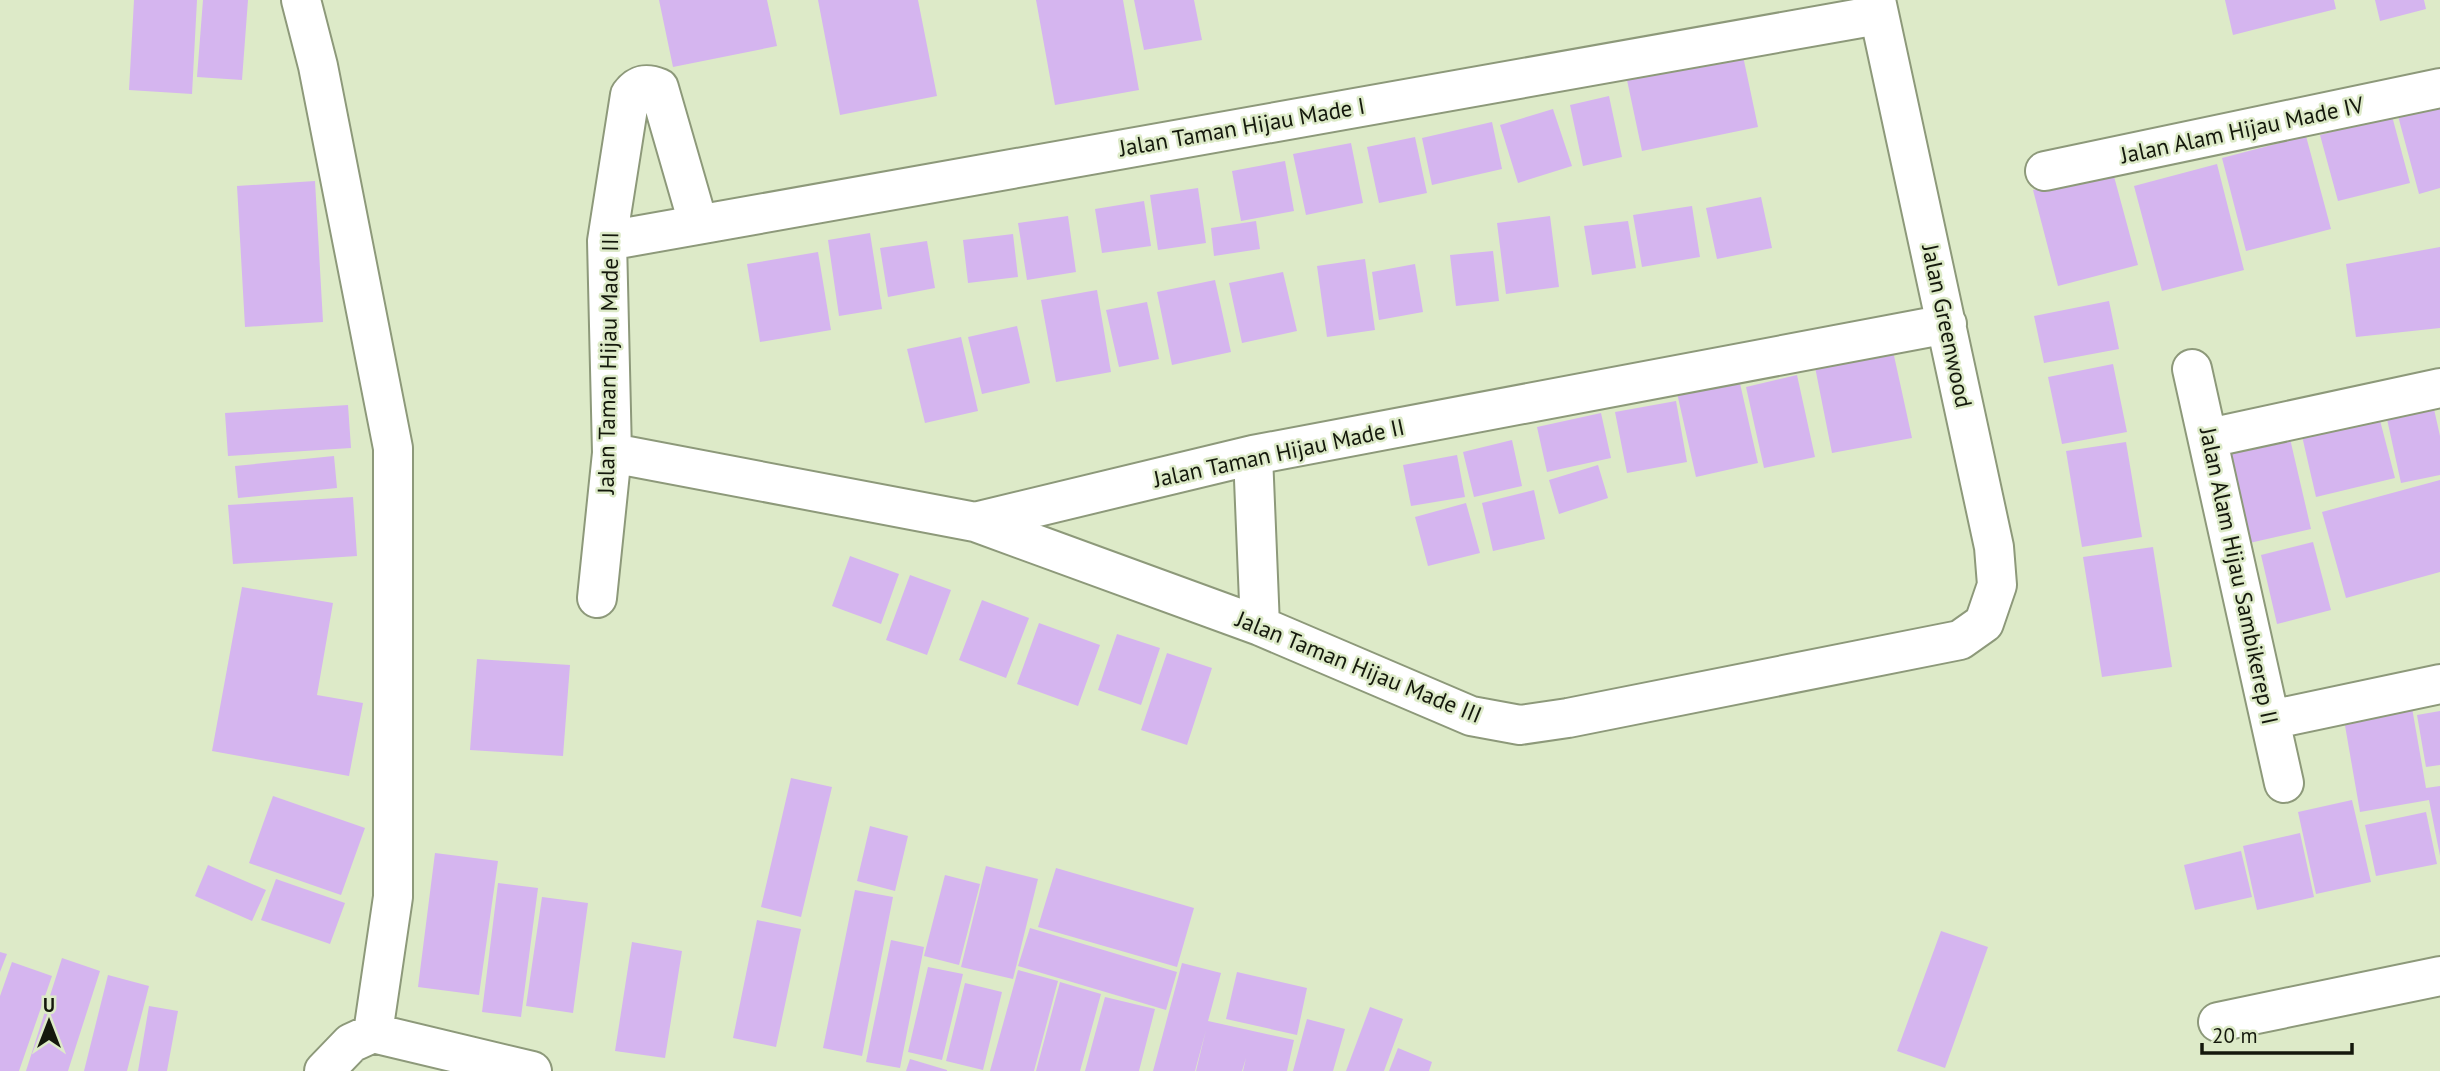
<svg xmlns="http://www.w3.org/2000/svg" width="2440" height="1071" font-family="'PT Sans',sans-serif">
	<style>
		.building { fill: #d5b5ef }
		.lines { fill: none; stroke-linecap: round; stroke-linejoin: round }
		.minor-casing { stroke: #8d997a; stroke-width: 42 }
		.minor { stroke: #fff; stroke-width: 38 }
		.labels { text-anchor: middle; stroke-width: 5; stroke-linejoin: round; paint-order: stroke }
		.street-label { font-size: 23px; fill: #14180c; stroke: #ddeac8 }
	</style>
	<rect width="100%" height="100%" fill="#ddeac8"/>
	<path class="building" d="M 134,0 L 197,0 L 192,94 L 129,90 Z
		M 203,0 L 248,0 L 242,80 L 197,77 Z
		M 659,0 L 767,0 L 777,46 L 673,67 Z
		M 818,0 L 918,0 L 937,96 L 840,115 Z
		M 1036,0 L 1123,0 L 1139,90 L 1055,105 Z
		M 1134,0 L 1194,0 L 1202,40 L 1144,50 Z
		M 2225,0 L 2334,0 L 2336,9 L 2233,35 Z
		M 2375,0 L 2424,0 L 2426,9 L 2380,21 Z
		M 1743,56 L 1758,127 L 1642,151 L 1627,80 Z
		M 1609,96 L 1622,157 L 1583,166 L 1570,105 Z
		M 2440,105 L 2440,188 L 2419,194 L 2398,116 Z
		M 1553,109 L 1572,166 L 1518,183 L 1500,125 Z
		M 2392,116 L 2410,183 L 2338,201 L 2320,135 Z
		M 1492,122 L 1502,169 L 1432,185 L 1422,138 Z
		M 2306,136 L 2331,229 L 2246,251 L 2222,158 Z
		M 1415,137 L 1427,193 L 1379,203 L 1367,147 Z
		M 1351,143 L 1363,203 L 1306,215 L 1293,154 Z
		M 1285,161 L 1294,211 L 1241,221 L 1232,171 Z
		M 2217,164 L 2244,270 L 2162,291 L 2134,186 Z
		M 2112,169 L 2138,265 L 2058,286 L 2033,190 Z
		M 315,181 L 323,322 L 245,327 L 237,186 Z
		M 1198,188 L 1206,243 L 1158,250 L 1150,195 Z
		M 1761,197 L 1772,248 L 1717,259 L 1706,208 Z
		M 1144,201 L 1151,246 L 1102,253 L 1095,209 Z
		M 1692,206 L 1700,257 L 1642,267 L 1633,215 Z
		M 1068,216 L 1076,272 L 1027,280 L 1018,223 Z
		M 1550,216 L 1559,287 L 1506,294 L 1497,223 Z
		M 1256,221 L 1260,249 L 1214,256 L 1211,228 Z
		M 1628,221 L 1636,268 L 1592,275 L 1584,226 Z
		M 870,233 L 882,309 L 839,316 L 828,240 Z
		M 1013,234 L 1018,277 L 968,283 L 963,240 Z
		M 927,241 L 935,288 L 888,297 L 880,248 Z
		M 2440,247 L 2440,328 L 2356,337 L 2346,264 Z
		M 1493,251 L 1499,301 L 1456,306 L 1450,255 Z
		M 818,252 L 831,330 L 760,342 L 747,264 Z
		M 1365,259 L 1375,330 L 1327,337 L 1317,266 Z
		M 1415,264 L 1423,312 L 1379,320 L 1372,272 Z
		M 1283,272 L 1297,331 L 1242,343 L 1229,283 Z
		M 1215,280 L 1231,352 L 1172,365 L 1157,292 Z
		M 1097,290 L 1111,372 L 1056,382 L 1041,300 Z
		M 2109,301 L 2119,349 L 2044,363 L 2034,316 Z
		M 1147,302 L 1159,359 L 1119,367 L 1106,310 Z
		M 1017,326 L 1030,383 L 982,394 L 968,337 Z
		M 961,337 L 978,411 L 925,423 L 907,349 Z
		M 1893,351 L 1912,438 L 1832,453 L 1815,367 Z
		M 2113,364 L 2127,432 L 2062,444 L 2048,377 Z
		M 1797,375 L 1815,457 L 1764,468 L 1746,387 Z
		M 1739,379 L 1758,463 L 1696,477 L 1677,393 Z
		M 2432,400 L 2440,436 L 2440,475 L 2401,483 L 2385,410 Z
		M 1676,401 L 1687,462 L 1627,473 L 1615,412 Z
		M 348,405 L 351,448 L 228,456 L 225,413 Z
		M 2376,405 L 2395,478 L 2316,497 L 2299,423 Z
		M 1601,413 L 1611,458 L 1547,472 L 1537,427 Z
		M 2288,430 L 2311,529 L 2245,544 L 2222,445 Z
		M 1512,440 L 1522,486 L 1474,497 L 1463,452 Z
		M 2126,442 L 2142,537 L 2082,547 L 2066,451 Z
		M 1457,455 L 1465,497 L 1411,506 L 1403,465 Z
		M 334,456 L 337,488 L 238,498 L 235,466 Z
		M 1598,465 L 1608,498 L 1559,514 L 1549,480 Z
		M 2440,480 L 2440,572 L 2346,598 L 2322,512 Z
		M 1534,490 L 1545,539 L 1493,551 L 1482,503 Z
		M 353,497 L 357,556 L 233,564 L 228,505 Z
		M 1466,503 L 1480,553 L 1428,566 L 1415,517 Z
		M 2313,542 L 2331,610 L 2277,624 L 2261,555 Z
		M 2153,547 L 2172,667 L 2102,677 L 2083,557 Z
		M 850,556 L 899,574 L 881,624 L 832,606 Z
		M 910,575 L 951,590 L 927,655 L 886,640 Z
		M 242,587 L 333,603 L 317,695 L 363,703 L 349,776 L 212,751 Z
		M 982,600 L 1029,618 L 1006,678 L 959,660 Z
		M 1039,623 L 1100,645 L 1078,706 L 1017,684 Z
		M 1117,634 L 1160,648 L 1141,705 L 1098,690 Z
		M 1167,653 L 1212,668 L 1187,745 L 1141,730 Z
		M 477,659 L 570,665 L 563,756 L 470,750 Z
		M 2411,702 L 2426,788 L 2440,786 L 2440,856 L 2429,800 L 2360,812 L 2343,714 Z
		M 2440,711 L 2440,765 L 2426,767 L 2417,715 Z
		M 791,778 L 832,787 L 801,917 L 761,907 Z
		M 273,796 L 365,828 L 341,895 L 249,863 Z
		M 2352,800 L 2371,882 L 2316,894 L 2298,812 Z
		M 2426,812 L 2437,864 L 2376,876 L 2365,825 Z
		M 870,826 L 908,836 L 895,891 L 857,881 Z
		M 2300,833 L 2314,897 L 2257,910 L 2243,846 Z
		M 2241,851 L 2252,897 L 2195,910 L 2184,865 Z
		M 435,853 L 498,861 L 479,995 L 418,987 Z
		M 208,865 L 266,890 L 252,921 L 195,896 Z
		M 986,866 L 1038,879 L 1013,979 L 961,967 Z
		M 1056,868 L 1194,908 L 1177,967 L 1038,927 Z
		M 945,875 L 980,884 L 959,965 L 924,956 Z
		M 276,879 L 345,903 L 330,944 L 261,920 Z
		M 498,883 L 538,888 L 521,1017 L 482,1012 Z
		M 855,890 L 893,897 L 862,1056 L 823,1048 Z
		M 542,897 L 588,903 L 573,1013 L 526,1006 Z
		M 757,920 L 801,929 L 776,1047 L 733,1038 Z
		M 1030,928 L 1177,972 L 1166,1010 L 1018,966 Z
		M 1941,931 L 1988,947 L 1945,1068 L 1897,1051 Z
		M 891,940 L 924,947 L 900,1068 L 866,1062 Z
		M 632,942 L 682,951 L 665,1058 L 615,1051 Z
		M 0,952 L 7,954 L 0,972 Z
		M 62,958 L 100,971 L 68,1071 L 26,1071 Z
		M 12,962 L 52,976 L 19,1071 L 0,1071 L 0,996 Z
		M 1182,963 L 1221,973 L 1208,1021 L 1294,1040 L 1287,1071 L 1243,1071 L 1246,1058 L 1242,1071 L 1196,1071 L 1206,1030 L 1195,1071 L 1153,1071 Z
		M 928,967 L 963,974 L 942,1060 L 908,1052 Z
		M 1018,970 L 1058,981 L 1034,1071 L 990,1071 Z
		M 1237,972 L 1307,988 L 1297,1035 L 1226,1019 Z
		M 108,975 L 149,986 L 127,1071 L 84,1071 Z
		M 1060,982 L 1101,994 L 1080,1071 L 1036,1071 Z
		M 965,983 L 1002,992 L 983,1070 L 946,1061 Z
		M 1105,997 L 1155,1009 L 1139,1071 L 1085,1071 Z
		M 149,1006 L 178,1011 L 167,1071 L 138,1071 Z
		M 1370,1007 L 1403,1019 L 1384,1071 L 1346,1071 Z
		M 1307,1019 L 1345,1029 L 1333,1071 L 1293,1071 Z
		M 1398,1048 L 1432,1062 L 1429,1071 L 1389,1071 Z
		M 910,1059 L 947,1070 L 947,1071 L 906,1071 Z"/>
	<g class="lines">
		<g class="minor-casing">
			<path id="minor" d="M 301,0 L 318,66 L 393,448 L 393,897 L 373,1033
				M 2045,171 L 2440,88
				M 607,241 L 1878,15
				M 2192,369 L 2284,783
				M 2209,438 L 2440,388
				M 612,453 L 975,522 L 1253,455 L 1947,324
				M 1253,455 L 1260,626
				M 975,522 L 1260,626 L 1471,716 L 1520,725 L 1568,718 L 1960,640 L 1984,623 L 1997,585 L 1994,547 L 1876,0
				M 597,598 L 612,453 L 607,241 L 630,95 C 638,84 647,83 659,88 L 698,223
				M 2270,720 L 2440,684
				M 2218,1022 L 2440,976
				M 373,1033 L 532,1071
				M 324,1071 L 351,1043 L 373,1033"/>
		</g>
		<use href="#minor" class="minor"/>
	</g>
	<g class="labels">
		<g class="street-label">
			<text transform="translate(1242 127) rotate(-10)" y="8">Jalan Taman Hijau Made I</text>
			<text transform="translate(2242 130) rotate(-12)" y="8">Jalan Alam Hijau Made IV</text>
			<text transform="translate(1947 326) rotate(78)" y="8">Jalan Greenwood</text>
			<text transform="translate(608 363) rotate(-89)" y="8">Jalan Taman Hijau Made III</text>
			<text transform="translate(1279 453) rotate(-12)" y="8">Jalan Taman Hijau Made II</text>
			<text transform="translate(2239 576) rotate(78)" y="8">Jalan Alam Hijau Sambikerep II</text>
			<text transform="translate(1359 667) rotate(22)" y="8">Jalan Taman Hijau Made III</text>
		</g>
	</g>
	<g transform="translate(49 1022)" stroke="#ddeac8" stroke-width="5" paint-order="stroke">
	<path d="M0-5L12 26L0 18L-12 26Z" fill="#14180c"/>
	<text y="-10" font-size="19" font-weight="bold" text-anchor="middle" fill="#14180c">U</text>
	</g>
	<path d="M2202 1043v10h150v-10" fill="none" stroke="#14180c" stroke-width="3.5"/>
	<text x="2212" y="1043" font-size="21" fill="#14180c" stroke="#ddeac8" stroke-width="5" paint-order="stroke">20 m</text>
</svg>
